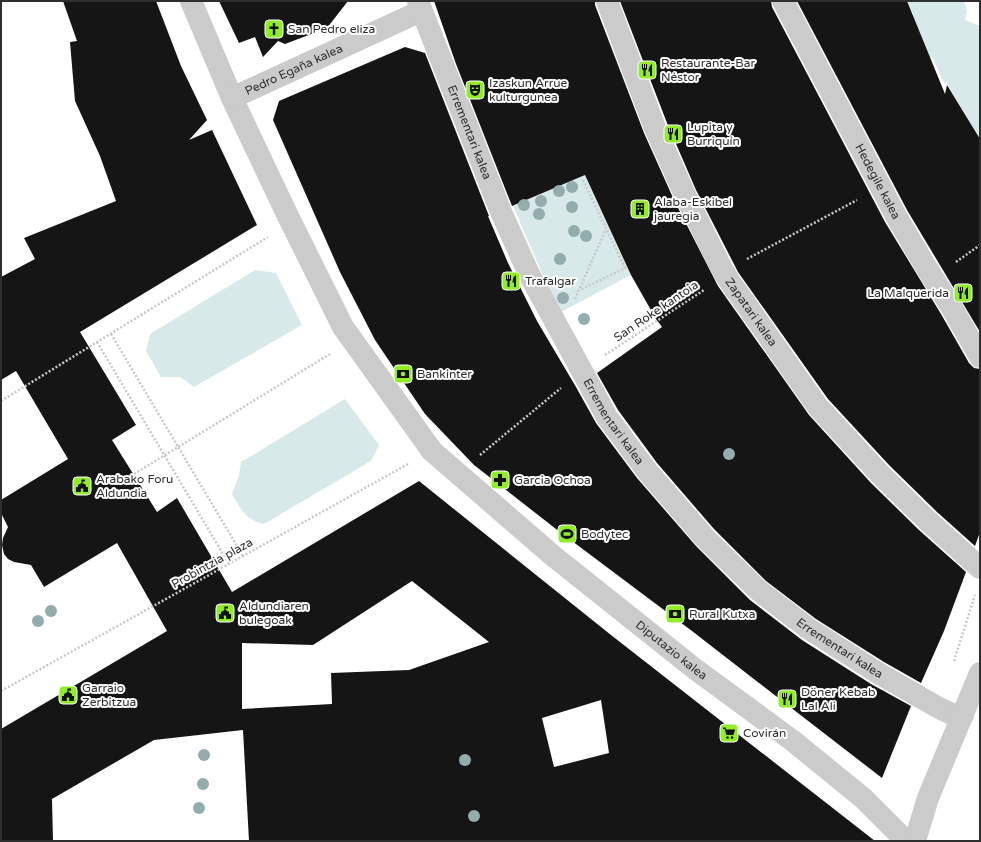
<svg xmlns="http://www.w3.org/2000/svg" width="981" height="842" font-family="'Varela Round',sans-serif">
	<style>
		.green { fill: #d8e9e9 }
		.building { fill: #151515; fill-rule: evenodd }
		.lines { fill: none; stroke-linecap: round; stroke-linejoin: round }
		.path { stroke: #c8c8c8; stroke-width: 2.5; stroke-dasharray: 2 2; stroke-linecap: butt }
		.pedestrian { stroke: #cbcbcb; stroke-width: 22 }
		.minor { stroke: #cbcbcb; stroke-width: 22 }
		.tree { fill: #93acae }
		.labels { text-anchor: middle; stroke-width: 4; stroke-linejoin: round; paint-order: stroke }
		.poi-label { font-size: 12px; fill: #2e2e2e; stroke: #fff; text-anchor: start }
		.street-label { font-size: 12px; fill: #2e2e2e; stroke: #fff }
	</style>
	<rect width="100%" height="100%" fill="#fff"/>
	<path class="green" d="M 907,1 L 964,1 L 967,11 L 965,20 L 980,26 L 980,147 L 966,131 L 973,127 L 946,82 L 944,83 L 932,57 L 924,60 L 912,18 L 914,16 Z
		M 585,175 L 631,275 L 559,313 L 513,206 Z
		M 255,270 L 276,273 L 302,325 L 194,387 L 180,377 L 161,377 L 146,351 L 150,334 Z
		M 345,399 L 379,445 L 371,461 L 264,524 C 245,520 241,509 232,494 L 239,475 L 241,462 Z"/>
	<path class="building" d="M 63,1 L 156,1 L 181,66 L 207,120 L 189,140 L 212,130 L 257,225 L 80,332 L 136,425 L 112,440 L 157,512 L 177,498 L 232,592 L 419,481 L 611,635 L 875,841 L 249,841 L 243,730 L 154,740 L 52,799 L 53,841 L 1,841 L 1,729 L 167,631 L 117,543 L 44,587 L 31,565 L 14,562 L 8,559 L 4,554 L 2,545 L 3,538 L 8,527 L 1,513 L 1,500 L 68,459 L 16,371 L 1,380 L 1,277 L 35,259 L 24,238 L 116,201 L 100,156 L 75,101 L 70,42 L 77,41 ZM 412,581 L 489,642 L 409,670 L 331,673 L 332,704 L 242,709 L 242,643 L 313,645 ZM 601,700 L 609,753 L 554,767 L 542,718 Z
		M 219,1 L 348,1 L 327,28 L 285,44 L 278,41 L 263,57 L 255,37 L 239,43 Z
		M 434,1 L 595,1 L 595,5 L 644,133 L 674,200 L 718,286 L 809,415 L 871,483 L 919,530 L 966,572 L 944,631 L 921,683 L 884,662 L 816,619 L 766,581 L 714,529 L 657,463 L 618,410 L 597,373 L 662,327 L 656,319 L 631,275 L 585,175 L 512,206 L 456,64 Z
		M 620,1 L 771,1 L 772,7 L 885,222 L 941,314 L 969,363 L 974,368 L 980,369 L 980,532 L 975,546 L 937,512 L 889,465 L 828,399 L 738,272 L 696,190 L 667,123 Z
		M 797,1 L 907,1 L 945,94 L 947,85 L 980,139 L 980,332 L 907,210 Z
		M 405,47 L 425,53 L 489,216 L 488,216 L 508,263 L 537,321 L 576,387 L 596,423 L 637,478 L 696,546 L 750,600 L 802,640 L 871,684 L 911,706 L 882,778 L 759,683 L 692,631 L 556,529 L 474,465 L 425,414 L 375,340 L 340,272 L 273,120 L 279,101 Z"/>
	<g class="lines">
		<path class="path" d="M 747,259 L 857,200
			M 956,262 L 980,245
			M 578,291 L 625,268 L 583,180
			M 575,299 L 606,229
			M 111,334 L 243,556
			M 97,342 L 229,564
			M 605,355 L 704,290
			M 1,401 L 268,237
			M 480,455 L 561,388
			M 134,474 L 330,354
			M 954,661 L 975,595
			M 1,691 L 408,464"/>
		<g class="pedestrian">
			<path id="s1" d="M 191,1 L 232,98 L 285,210 L 343,327 L 432,451 L 552,555 L 695,669 L 793,741 L 863,798 L 900,835 L 907,841"/>
			<path id="s2" d="M 232,98 L 421,11"/>
		</g>
		<g class="minor">
			<path id="s3" d="M 418,1 L 501,212 L 529,274 L 607,417 L 647,471 L 705,538 L 758,590 L 809,629 L 878,673 L 939,708 L 952,714 L 963,715"/>
			<path id="s4" d="M 607,1 L 655,128 L 685,195 L 722,269 L 728,279 L 818,407 L 880,474 L 928,521 L 980,568"/>
			<path id="s5" d="M 783,1 L 896,216 L 926,267 L 952,308 L 980,357"/>
			<path d="M 915,841 L 928,798 L 980,673"/>
		</g>
	</g>
	<g class="tree">
		<circle cx="572" cy="187" r="6"/>
		<circle cx="559" cy="191" r="6"/>
		<circle cx="541" cy="201" r="6"/>
		<circle cx="524" cy="205" r="6"/>
		<circle cx="572" cy="207" r="6"/>
		<circle cx="539" cy="214" r="6"/>
		<circle cx="574" cy="231" r="6"/>
		<circle cx="586" cy="236" r="6"/>
		<circle cx="560" cy="259" r="6"/>
		<circle cx="563" cy="298" r="6"/>
		<circle cx="584" cy="319" r="6"/>
		<circle cx="729" cy="454" r="6"/>
		<circle cx="51" cy="611" r="6"/>
		<circle cx="38" cy="621" r="6"/>
		<circle cx="204" cy="755" r="6"/>
		<circle cx="465" cy="760" r="6"/>
		<circle cx="203" cy="784" r="6"/>
		<circle cx="199" cy="808" r="6"/>
		<circle cx="474" cy="816" r="6"/>
	</g>
	<defs>
		<g id="church-square" transform="scale(1)"><rect x="-9" y="-9" width="18" height="18" rx="4" fill="#92ed29" stroke="#fff"/><path d="M-1.2-6h2.4v3.5h3.3v2.4h-3.3V6h-2.4V-.1h-3.3v-2.4h3.3Z" fill="#111"/></g>
		<g id="restaurant-square" transform="scale(1)"><rect x="-9" y="-9" width="18" height="18" rx="4" fill="#92ed29" stroke="#fff"/><path d="M-5-6h1v4h1v-4h1v4h1v-4h1v5L-1.5 .5V6h-2V.5L-5-1ZM5-6V6H3V1.5H1.5Q1.5-4 5-6Z" fill="#111"/></g>
		<g id="theatre-square" transform="scale(1)"><rect x="-9" y="-9" width="18" height="18" rx="4" fill="#92ed29" stroke="#fff"/><path d="M-5-5.5Q0-4 5-5.5V0Q5 5 0 6Q-5 5-5 0ZM-3.3-2.5H-1v1.5H-3.3ZM1-2.5H3.3v1.5H1ZM-2.8 1Q0 5.5 2.8 1Z" fill="#111"/></g>
		<g id="building-square" transform="scale(1)"><rect x="-9" y="-9" width="18" height="18" rx="4" fill="#92ed29" stroke="#fff"/><path d="M-4-6H4V6H1V3H-1V6H-4ZM-2.5-4.3h1.7v1.8h-1.7ZM.8-4.3h1.7v1.8H.8ZM-2.5-1h1.7V.8h-1.7ZM.8-1h1.7V.8H.8Z" fill="#111"/></g>
		<g id="bank-square" transform="scale(1)"><rect x="-9" y="-9" width="18" height="18" rx="4" fill="#92ed29" stroke="#fff"/><path d="M-6-4H6V4H-6ZM0-2.3a2.3 2.3 0 1 0 0 4.6a2.3 2.3 0 1 0 0-4.6Z" fill="#111"/></g>
		<g id="pharmacy-square" transform="scale(1)"><rect x="-9" y="-9" width="18" height="18" rx="4" fill="#92ed29" stroke="#fff"/><path d="M-2-6h4v4h4v4h-4v4h-4v-4h-4v-4h4Z" fill="#111"/></g>
		<g id="civic-square" transform="scale(1)"><rect x="-9" y="-9" width="18" height="18" rx="4" fill="#92ed29" stroke="#fff"/><path d="M-.6-6.5H3V-4.5H.6V-3L4-1V1h2V6H-6V1h2V-1L-.6-3ZM-1.2 2.5V6h2.4V2.5Z" fill="#111"/></g>
		<g id="stadium-square" transform="scale(1)"><rect x="-9" y="-9" width="18" height="18" rx="4" fill="#92ed29" stroke="#fff"/><path d="M0-5a6.5 5 0 1 0 0 10a6.5 5 0 1 0 0-10ZM-3.5-1.8h7v3.6h-7Z" fill="#111"/></g>
		<g id="supermarket-square" transform="scale(1)"><rect x="-9" y="-9" width="18" height="18" rx="4" fill="#92ed29" stroke="#fff"/><path d="M-6-5.5h2.5l.6 2H6L4.5 2H-2.5L-4.4-4H-6ZM-1.5 3.2a1.3 1.3 0 1 0 .1 0ZM3 3.2a1.3 1.3 0 1 0 .1 0Z" fill="#111"/></g>
	</defs>
	<g fill-rule="evenodd">
		<use href="#church-square" x="274" y="29"/>
		<use href="#restaurant-square" x="647" y="70"/>
		<use href="#theatre-square" x="475" y="90"/>
		<use href="#restaurant-square" x="673" y="134"/>
		<use href="#building-square" x="640" y="209"/>
		<use href="#restaurant-square" x="511" y="281"/>
		<use href="#restaurant-square" x="963" y="293"/>
		<use href="#bank-square" x="403" y="374"/>
		<use href="#pharmacy-square" x="500" y="480"/>
		<use href="#civic-square" x="82" y="486"/>
		<use href="#stadium-square" x="567" y="534"/>
		<use href="#civic-square" x="225" y="613"/>
		<use href="#bank-square" x="675" y="614"/>
		<use href="#civic-square" x="68" y="695"/>
		<use href="#restaurant-square" x="787" y="699"/>
		<use href="#supermarket-square" x="729" y="733"/>
	</g>
	<g class="labels">
		<g class="poi-label">
			<text x="288" y="33">San Pedro eliza</text>
			<text x="661" y="67">Restaurante-Bar<tspan x="661" dy="14">Néstor</tspan></text>
			<text x="489" y="87">Izaskun Arrue<tspan x="489" dy="14">kulturgunea</tspan></text>
			<text x="687" y="131">Lupita y<tspan x="687" dy="14">Burriquín</tspan></text>
			<text x="654" y="206">Alaba-Eskibel<tspan x="654" dy="14">jauregia</tspan></text>
			<text x="525" y="285">Trafalgar</text>
			<text x="949" y="297" text-anchor="end">La Malquerida</text>
			<text x="417" y="378">Bankinter</text>
			<text x="96" y="483">Arabako Foru<tspan x="96" dy="14">Aldundia</tspan></text>
			<text x="514" y="484">Garcia Ochoa</text>
			<text x="581" y="538">Bodytec</text>
			<text x="239" y="610">Aldundiaren<tspan x="239" dy="14">bulegoak</tspan></text>
			<text x="689" y="618">Rural Kutxa</text>
			<text x="82" y="692">Garraio<tspan x="82" dy="14">Zerbitzua</tspan></text>
			<text x="801" y="696">Döner Kebab<tspan x="801" dy="14">Lal Ali</tspan></text>
			<text x="743" y="737">Covirán</text>
		</g>
		<g class="street-label">
			<text dy="4" stroke="none"><textPath href="#s2" startOffset="68">Pedro Egaña kalea</textPath></text>
			<text dy="4" stroke="none"><textPath href="#s3" startOffset="141">Errementari kalea</textPath></text>
			<text dy="4" stroke="none"><textPath href="#s5" startOffset="204">Hedegile kalea</textPath></text>
			<text transform="translate(656 311) rotate(-34)" y="4">San Roke kantoia</text>
			<text dy="4" stroke="none"><textPath href="#s4" startOffset="344">Zapatari kalea</textPath></text>
			<text dy="4" stroke="none"><textPath href="#s3" startOffset="465">Errementari kalea</textPath></text>
			<text transform="translate(212 563) rotate(-29)" y="4">Probintzia plaza</text>
			<text dy="4" stroke="none"><textPath href="#s3" startOffset="788">Errementari kalea</textPath></text>
			<text dy="4" stroke="none"><textPath href="#s1" startOffset="824">Diputazio kalea</textPath></text>
		</g>
	</g>
	<rect width="981" height="842" fill="none" stroke="#2e2e2e" stroke-width="4"/>
</svg>
